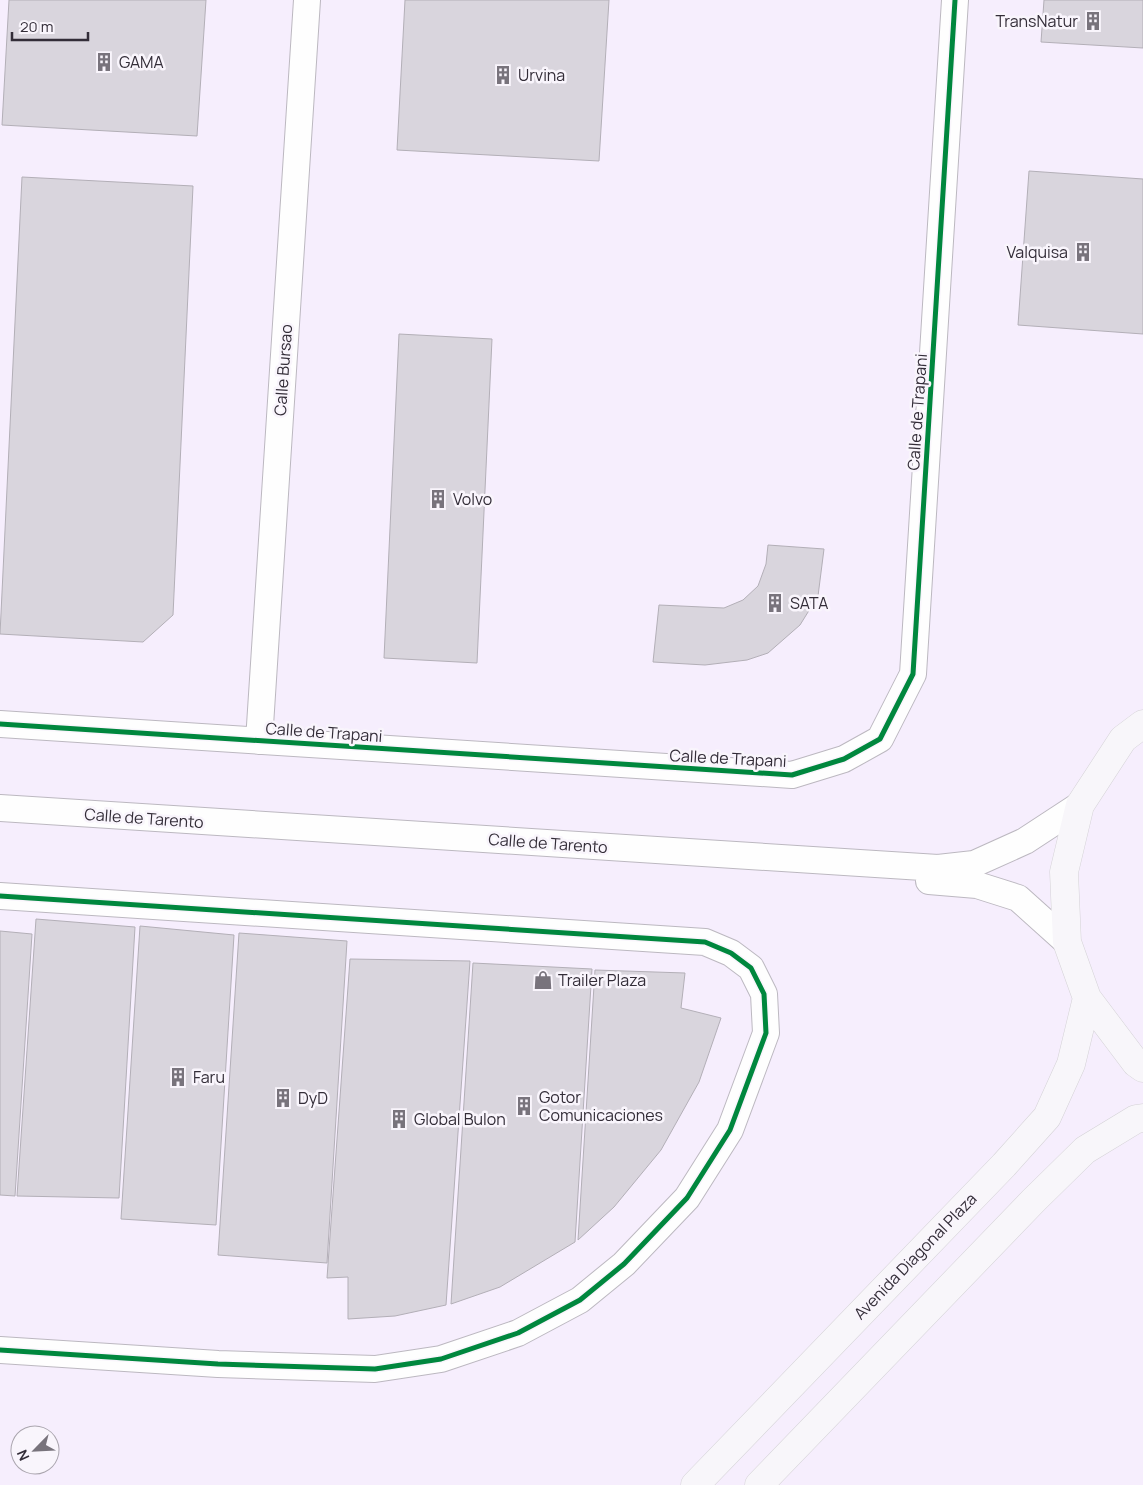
<svg xmlns="http://www.w3.org/2000/svg" width="1143" height="1485" font-family="Manrope,sans-serif">
	<style>
		.built { fill: #f6eefd; fill-rule: evenodd }
		.building { fill: #d9d5dd; stroke: #b3afb7 }
		.lines { fill: none; stroke-linecap: round; stroke-linejoin: round }
		.minor-casing { stroke: #bcb8c0; stroke-width: 28 }
		.major-casing { stroke: #d4d2d6; stroke-width: 29 }
		.minor { stroke: #fefefe; stroke-width: 26 }
		.major { stroke: #f8f6fa; stroke-width: 28 }
		.cycleway-casing { stroke: #f9f5fc; stroke-width: 8 }
		.cycleway { stroke: #00873e; stroke-width: 5 }
		.labels { text-anchor: middle; stroke-width: 5; stroke-linejoin: round; paint-order: stroke }
		.poi-label { font-size: 16px; fill: #332d38; stroke: #f9f5fc; text-anchor: start }
		.street-label { font-size: 16px; fill: #332d38; stroke: #f9f5fc }
	</style>
	<rect width="100%" height="100%" fill="#f9f6fb"/>
	<path class="built" d="M 0,0 L 1143,0 L 1143,1485 L 0,1485 ZM 20,1435 L 50,1435 L 50,1465 L 20,1465 Z"/>
	<path class="building" d="M 9,0 L 206,0 L 197,136 L 2,125 Z
		M 405,0 L 609,0 L 599,161 L 397,150 Z
		M 1044,0 L 1143,0 L 1143,48 L 1041,42 Z
		M 1029,171 L 1143,179 L 1143,334 L 1018,325 Z
		M 22,177 L 193,186 L 173,615 L 143,642 L 0,634 Z
		M 399,334 L 492,339 L 477,663 L 384,658 Z
		M 768,545 L 824,549 L 818,596 L 800,625 L 768,653 L 747,660 L 705,665 L 653,662 L 659,605 L 724,608 L 743,600 L 758,586 L 766,564 Z
		M 36,919 L 135,927 L 119,1198 L 17,1196 Z
		M 140,926 L 234,935 L 216,1225 L 121,1219 Z
		M 0,931 L 32,934 L 15,1196 L 0,1195 Z
		M 239,933 L 347,941 L 327,1263 L 218,1255 Z
		M 350,959 L 470,961 L 446,1305 L 395,1316 L 348,1319 L 348,1277 L 327,1278 Z
		M 473,963 L 592,969 L 575,1242 L 500,1287 L 451,1304 Z
		M 595,970 L 685,973 L 681,1008 L 721,1018 L 699,1082 L 661,1150 L 614,1207 L 578,1240 Z"/>
	<g class="lines">
		<g class="minor-casing">
			<path id="minor" d="M 0,724 L 792,775 L 844,759 L 880,739 L 913,674 L 955,0
				M 259,741 L 307,0
				M 0,808 L 938,868 L 974,864 L 1025,841 L 1080,805
				M 929,881 L 977,885 L 1018,898 L 1067,942
				M 0,896 L 705,942 L 731,953 L 751,968 L 764,994 L 766,1033 L 730,1130 L 687,1198 L 624,1264 L 580,1300 L 518,1333 L 441,1359 L 375,1369 L 218,1364 L 0,1350"/>
		</g>
		<g class="major-casing">
			<path id="major" d="M 1143,724 L 1123,739 L 1080,805 L 1064,872 L 1067,942 L 1087,998 L 1136,1063 L 1143,1068
				M 695,1485 L 1004,1165 L 1047,1117 L 1071,1064 L 1087,998
				M 759,1485 L 1034,1200 L 1085,1150 L 1136,1119 L 1143,1118"/>
		</g>
		<use href="#minor" class="minor"/>
		<use href="#major" class="major"/>
		<g class="cycleway-casing">
			<path id="cycleway" d="M 0,724 L 792,775 L 844,759 L 880,739 L 913,674 L 955,0
				M 0,896 L 705,942 L 731,953 L 751,968 L 764,994 L 766,1033 L 730,1130 L 687,1198 L 624,1264 L 580,1300 L 518,1333 L 441,1359 L 375,1369 L 218,1364 L 0,1350"/>
		</g>
		<use href="#cycleway" class="cycleway"/>
	</g>
	<defs>
		<g id="building-bare" transform="scale(1.5)"><path d="M-4-6H4V6H1V3H-1V6H-4ZM-2.5-4.3h1.7v1.8h-1.7ZM.8-4.3h1.7v1.8H.8ZM-2.5-1h1.7V.8h-1.7ZM.8-1h1.7V.8H.8Z" fill="#78737c" stroke="#f9f5fc" stroke-width="2.5" paint-order="stroke"/></g>
		<g id="shop-bare" transform="scale(1.5)"><path d="M-5-2.5h2.3a2.7 3.5 0 0 1 5.4 0H5L5.5 6h-11ZM-1.5-2.5h3a1.5 2.3 0 0 0-3 0Z" fill="#78737c" stroke="#f9f5fc" stroke-width="2.5" paint-order="stroke"/></g>
	</defs>
	<g fill-rule="evenodd">
		<use href="#building-bare" x="1093" y="21"/>
		<use href="#building-bare" x="104" y="62"/>
		<use href="#building-bare" x="503" y="75"/>
		<use href="#building-bare" x="1083" y="252"/>
		<use href="#building-bare" x="438" y="499"/>
		<use href="#building-bare" x="775" y="603"/>
		<use href="#shop-bare" x="543" y="980"/>
		<use href="#building-bare" x="178" y="1077"/>
		<use href="#building-bare" x="283" y="1098"/>
		<use href="#building-bare" x="524" y="1106"/>
		<use href="#building-bare" x="399" y="1119"/>
	</g>
	<g class="labels">
		<g class="poi-label">
			<text x="1078" y="27" text-anchor="end">TransNatur</text>
			<text x="119" y="68">GAMA</text>
			<text x="518" y="81">Urvina</text>
			<text x="1068" y="258" text-anchor="end">Valquisa</text>
			<text x="453" y="505">Volvo</text>
			<text x="790" y="609">SATA</text>
			<text x="558" y="986">Trailer Plaza</text>
			<text x="193" y="1083">Faru</text>
			<text x="539" y="1103">Gotor<tspan x="539" dy="18">Comunicaciones</tspan></text>
			<text x="298" y="1104">DyD</text>
			<text x="414" y="1125">Global Bulon</text>
		</g>
		<g class="street-label">
			<text transform="translate(283 370) rotate(-86)" y="6">Calle Bursao</text>
			<text transform="translate(917 412) rotate(-86)" y="6">Calle de Trapani</text>
			<text transform="translate(324 732) rotate(4)" y="6">Calle de Trapani</text>
			<text transform="translate(728 758) rotate(3)" y="6">Calle de Trapani</text>
			<text transform="translate(144 818) rotate(4)" y="6">Calle de Tarento</text>
			<text transform="translate(548 843) rotate(4)" y="6">Calle de Tarento</text>
			<text transform="translate(915 1256) rotate(-46)" y="6">Avenida Diagonal Plaza</text>
		</g>
	</g>
	<g transform="translate(35 1450) rotate(246)"><circle r="24" fill="#f9f5fc" stroke="#aaa5ae"/>
	<path d="M0-4L9 19L0 12L-9 19Z" fill="#78737c"/>
	<text y="-8" font-size="14" font-weight="bold" text-anchor="middle" fill="#332d38">N</text>
	</g>
	<path d="M12 32v8h76v-8" fill="none" stroke="#332d38" stroke-width="2.5"/>
	<text x="20" y="32" font-size="15" fill="#332d38" stroke="#f9f5fc" stroke-width="4" paint-order="stroke">20 m</text>
</svg>
